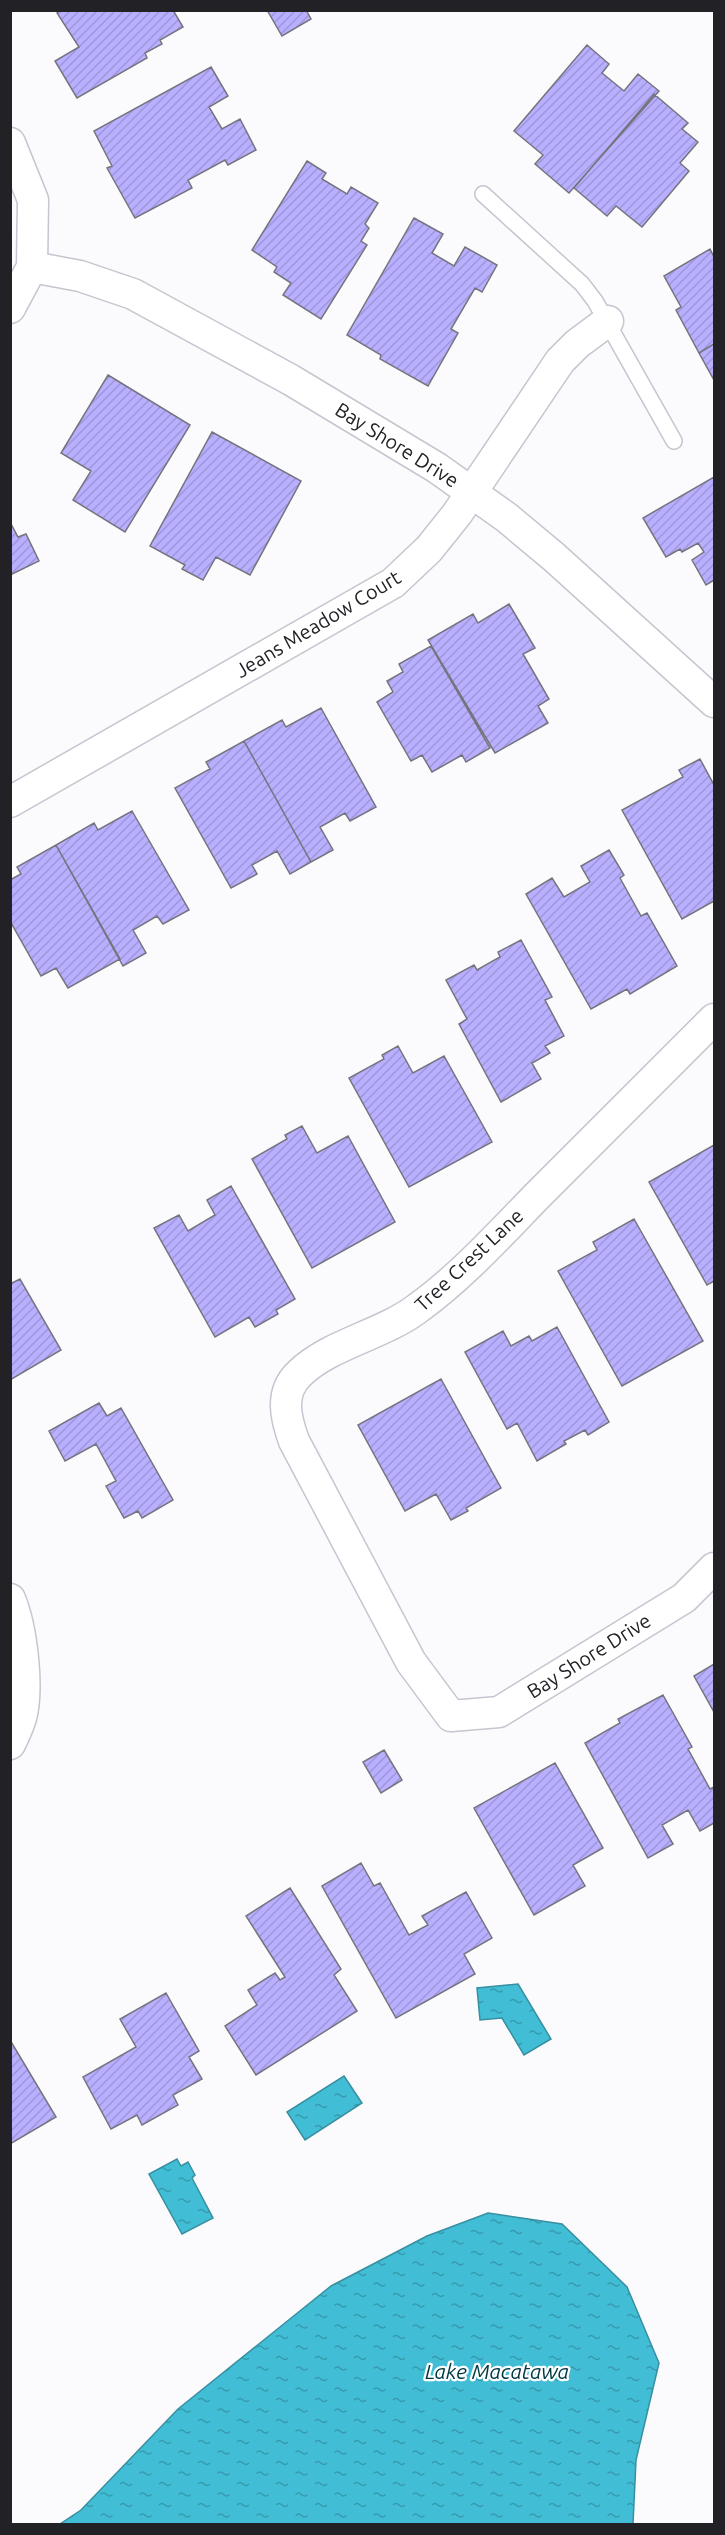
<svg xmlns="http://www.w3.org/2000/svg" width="725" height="2535" font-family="Ubuntu,sans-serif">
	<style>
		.water { fill: url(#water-ripples); stroke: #388fa0; stroke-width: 1.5 }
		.building { fill: url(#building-hatch); stroke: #75747e; stroke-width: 1.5 }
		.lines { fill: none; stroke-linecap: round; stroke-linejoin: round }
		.service-casing { stroke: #c6c5d0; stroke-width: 18 }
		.minor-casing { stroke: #c6c5d0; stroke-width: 33 }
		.service { stroke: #fff; stroke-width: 15 }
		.minor { stroke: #fff; stroke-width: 30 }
		.labels { text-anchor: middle; stroke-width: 4.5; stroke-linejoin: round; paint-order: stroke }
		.street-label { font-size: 20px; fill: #222226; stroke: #fff }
		.water-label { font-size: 21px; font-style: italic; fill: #003943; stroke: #fff }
	</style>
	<defs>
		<pattern id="water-ripples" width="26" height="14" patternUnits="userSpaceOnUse" patternTransform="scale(1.5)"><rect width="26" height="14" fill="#41bed5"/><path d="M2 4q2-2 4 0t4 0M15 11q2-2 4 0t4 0" fill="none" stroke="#369aad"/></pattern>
		<pattern id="building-hatch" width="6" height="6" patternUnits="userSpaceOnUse" patternTransform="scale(1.5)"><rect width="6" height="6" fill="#b8afff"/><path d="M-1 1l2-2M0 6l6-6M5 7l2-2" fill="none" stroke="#9e96da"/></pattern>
	</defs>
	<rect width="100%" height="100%" fill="#fbfbfe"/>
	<path class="water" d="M 518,1984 L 551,2039 L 524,2055 L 502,2018 L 480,2020 L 477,1988 Z
		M 344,2076 L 362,2103 L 305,2140 L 287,2112 Z
		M 177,2159 L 181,2166 L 188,2162 L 195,2175 L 192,2178 L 213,2218 L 182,2234 L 149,2174 Z
		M 488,2213 L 562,2224 L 627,2287 L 659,2363 L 636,2460 L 633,2524 L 60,2524 L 81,2510 L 178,2409 L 331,2286 L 427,2236 Z"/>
	<path class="building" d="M 61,10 L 173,10 L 183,27 L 160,40 L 162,44 L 145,53 L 147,58 L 77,98 L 55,61 L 79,47 L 57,13 Z
		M 267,10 L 306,10 L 311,19 L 282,36 Z
		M 587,45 L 609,64 L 602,73 L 624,91 L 638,74 L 659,91 L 569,193 L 535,164 L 543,155 L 514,131 Z
		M 211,67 L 228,96 L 209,107 L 222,129 L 240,119 L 256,150 L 228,165 L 225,160 L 188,180 L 192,188 L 135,218 L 107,168 L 112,166 L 94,131 Z
		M 654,94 L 688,123 L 682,129 L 698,142 L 680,163 L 689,171 L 642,227 L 616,206 L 607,216 L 574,188 Z
		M 307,161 L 326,173 L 322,179 L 347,194 L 351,187 L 378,203 L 365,224 L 369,228 L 361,241 L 367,245 L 321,319 L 283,295 L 291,283 L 274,272 L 277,267 L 252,250 Z
		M 414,218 L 443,234 L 432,253 L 454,266 L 465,247 L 497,265 L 482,292 L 475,288 L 451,329 L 458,333 L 428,386 L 380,359 L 381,355 L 347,335 Z
		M 710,249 L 714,257 L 714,344 L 699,353 L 676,310 L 681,307 L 664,276 Z
		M 714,344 L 714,380 L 699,353 Z
		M 108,375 L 190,425 L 125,532 L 73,500 L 91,471 L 61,453 Z
		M 212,432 L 301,481 L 250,575 L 216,557 L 203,580 L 182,569 L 185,565 L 150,546 Z
		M 714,477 L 714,580 L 706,585 L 692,560 L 704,552 L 698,543 L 682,552 L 680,549 L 666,557 L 643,518 Z
		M 10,522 L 18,537 L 26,534 L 39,561 L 10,575 Z
		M 509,604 L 535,648 L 523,654 L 549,699 L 538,706 L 548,723 L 495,753 L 428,640 L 473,614 L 478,623 Z
		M 431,646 L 490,748 L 466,762 L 462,755 L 432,772 L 422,755 L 411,761 L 377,702 L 393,692 L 387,681 L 403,672 L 399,664 Z
		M 321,708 L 376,807 L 350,821 L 345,813 L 320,827 L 333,850 L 311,862 L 244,741 L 282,720 L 286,727 Z
		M 244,741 L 311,862 L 290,874 L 277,851 L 252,865 L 257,874 L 231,888 L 175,788 L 210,769 L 206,762 Z
		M 700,759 L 714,785 L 714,901 L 682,919 L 622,810 L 683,777 L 679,770 Z
		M 132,811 L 189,910 L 163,924 L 157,916 L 133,930 L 146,953 L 123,966 L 56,845 L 94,823 L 98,830 Z
		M 56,845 L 120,959 L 68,988 L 56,968 L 41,976 L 10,921 L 10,880 L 21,874 L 17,867 Z
		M 609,850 L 624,875 L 620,878 L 641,916 L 647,913 L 677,966 L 630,994 L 627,989 L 591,1009 L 526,894 L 552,878 L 564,897 L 590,882 L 581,866 Z
		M 521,940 L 552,997 L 545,1000 L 564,1036 L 545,1046 L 550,1053 L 532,1063 L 541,1079 L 501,1102 L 459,1024 L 467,1019 L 446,980 L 474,965 L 477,970 L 500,957 L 498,952 Z
		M 398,1046 L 413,1073 L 444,1056 L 492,1142 L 409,1187 L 349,1078 L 384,1059 L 382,1055 Z
		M 302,1126 L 317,1153 L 348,1136 L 395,1222 L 312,1268 L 252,1159 L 287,1139 L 285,1135 Z
		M 714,1145 L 714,1281 L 707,1285 L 649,1182 Z
		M 231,1186 L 295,1299 L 276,1310 L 278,1314 L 255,1327 L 249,1317 L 215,1337 L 154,1228 L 179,1215 L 188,1231 L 215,1215 L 207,1200 Z
		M 634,1219 L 703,1341 L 622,1386 L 558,1271 L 597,1250 L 593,1242 Z
		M 20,1279 L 61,1350 L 10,1380 L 10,1284 Z
		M 557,1327 L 609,1422 L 588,1435 L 585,1430 L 564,1441 L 566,1444 L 537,1461 L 517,1423 L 507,1429 L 465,1352 L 503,1331 L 511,1346 L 529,1336 L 532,1341 Z
		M 441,1379 L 501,1488 L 466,1508 L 468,1511 L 451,1520 L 436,1494 L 405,1511 L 358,1425 Z
		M 99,1403 L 107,1416 L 121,1408 L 173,1500 L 142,1518 L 138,1511 L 124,1518 L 106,1486 L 116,1481 L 96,1444 L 65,1461 L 49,1431 Z
		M 714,1664 L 714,1712 L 694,1676 Z
		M 663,1695 L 692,1747 L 688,1749 L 710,1789 L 714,1787 L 714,1823 L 700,1831 L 688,1810 L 662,1825 L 673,1844 L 648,1858 L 585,1743 L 620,1723 L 618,1719 Z
		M 384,1750 L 402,1780 L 381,1793 L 363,1762 Z
		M 555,1763 L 603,1848 L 573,1865 L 585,1886 L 534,1915 L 474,1808 Z
		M 361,1863 L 374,1886 L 380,1883 L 409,1935 L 428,1925 L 422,1916 L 466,1892 L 492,1938 L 464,1954 L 475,1974 L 396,2018 L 322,1886 Z
		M 290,1888 L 341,1969 L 334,1975 L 357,2011 L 256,2075 L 225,2026 L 257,2005 L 248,1990 L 275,1973 L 280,1980 L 285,1977 L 246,1916 Z
		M 166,1993 L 199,2051 L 189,2057 L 202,2079 L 173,2095 L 178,2105 L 142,2125 L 137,2115 L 111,2129 L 83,2077 L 136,2047 L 120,2019 Z
		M 10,2040 L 56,2117 L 10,2144 Z"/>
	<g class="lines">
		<g class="service-casing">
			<path id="service" d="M 483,194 L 582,284 L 595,301 L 674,441"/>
		</g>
		<g class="minor-casing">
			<path id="minor" d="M 10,143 L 33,200 L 32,267 L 10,308
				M 32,267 L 80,276 L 133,294 L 291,380 L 437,468 L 506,517 L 554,557 L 714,702
				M 10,802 L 393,583 L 429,549 L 457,514 L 560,361 L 577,344 L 608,321
				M 714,1019 C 655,1078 596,1137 537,1196 C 500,1234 461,1277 418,1308 C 383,1335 329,1344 299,1374 C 279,1393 286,1419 294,1441 L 411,1662 L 451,1716 L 499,1712 L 684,1598 L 714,1568
				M 10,1599 C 22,1628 29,1688 21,1718 C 18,1727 14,1736 10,1744"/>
		</g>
		<use href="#service" class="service"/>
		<use href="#minor" class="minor"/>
	</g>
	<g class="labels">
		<g class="street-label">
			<text transform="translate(397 445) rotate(32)" y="7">Bay Shore Drive</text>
			<text transform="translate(318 624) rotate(-31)" y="7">Jeans Meadow Court</text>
			<text transform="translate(469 1260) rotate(-43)" y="7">Tree Crest Lane</text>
			<text transform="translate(589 1656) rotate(-32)" y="7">Bay Shore Drive</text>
		</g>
		<g class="water-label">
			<text x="497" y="2379">Lake Macatawa</text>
		</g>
	</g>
	<rect width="725" height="2535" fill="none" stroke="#222226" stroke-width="24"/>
</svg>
